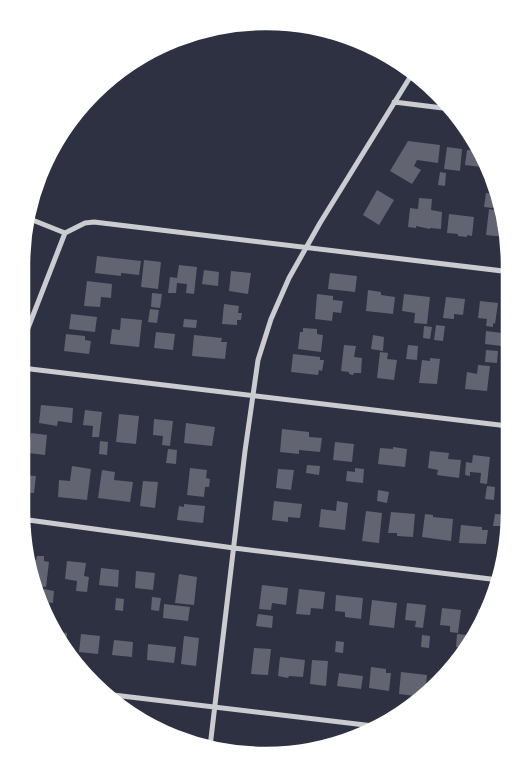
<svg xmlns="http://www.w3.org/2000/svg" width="531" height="777" font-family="Arial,sans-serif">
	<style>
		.building { fill: #626471 }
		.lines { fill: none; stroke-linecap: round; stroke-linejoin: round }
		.minor { stroke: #caccd0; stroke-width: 5 }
		.rim { fill: none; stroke: #fff; stroke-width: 2.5 }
	</style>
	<rect width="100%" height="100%" fill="#2d3142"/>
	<path class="building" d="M 408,141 L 440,145 L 438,163 L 417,160 L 414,166 L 421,170 L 412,184 L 390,171 Z
		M 447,147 L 462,149 L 460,171 L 444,169 Z
		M 467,150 L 479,151 L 490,168 L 465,165 Z
		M 440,172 L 446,173 L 445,186 L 438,185 Z
		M 377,190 L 394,200 L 379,225 L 363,215 Z
		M 486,193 L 495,194 L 493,208 L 484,207 Z
		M 419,198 L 432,199 L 431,210 L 442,212 L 441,229 L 430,228 L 430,229 L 416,226 L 416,228 L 408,227 L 410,208 L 418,209 Z
		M 489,209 L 500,211 L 500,218 L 502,219 L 505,237 L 486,235 Z
		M 449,214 L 474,217 L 472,236 L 467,235 L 467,237 L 458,236 L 458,234 L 447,233 Z
		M 97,256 L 141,261 L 139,275 L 121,273 L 121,276 L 95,273 Z
		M 144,260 L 161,262 L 158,289 L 141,287 Z
		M 179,265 L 197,267 L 194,294 L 186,293 L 187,284 L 177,283 L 176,293 L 168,293 L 170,277 L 177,278 Z
		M 204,270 L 219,272 L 218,286 L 202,284 Z
		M 231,271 L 251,273 L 248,294 L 229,291 Z
		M 330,273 L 357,276 L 355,292 L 328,289 Z
		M 87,281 L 112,284 L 111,298 L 101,297 L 100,307 L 84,306 Z
		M 368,290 L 381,292 L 381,295 L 395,297 L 393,314 L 366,311 Z
		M 152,293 L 162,294 L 160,308 L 151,307 Z
		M 317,294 L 333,296 L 333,300 L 343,301 L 341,313 L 333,312 L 332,321 L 315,319 Z
		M 404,294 L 430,297 L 427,324 L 414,323 L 415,313 L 402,311 Z
		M 446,297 L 465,299 L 463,315 L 454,314 L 454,319 L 443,318 Z
		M 480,301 L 498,303 L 495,324 L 493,323 L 493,327 L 486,326 L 487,319 L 478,318 Z
		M 224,304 L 239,306 L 238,313 L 242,313 L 241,320 L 237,320 L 237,325 L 222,324 Z
		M 150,309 L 159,310 L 157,323 L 148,322 Z
		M 71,314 L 97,317 L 95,332 L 69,329 Z
		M 121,318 L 142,320 L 139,347 L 110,344 L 112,329 L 120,330 Z
		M 184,319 L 197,320 L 196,328 L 183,327 Z
		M 436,325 L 445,326 L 443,341 L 434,340 Z
		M 424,326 L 432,327 L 430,339 L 423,338 Z
		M 303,328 L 317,329 L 317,334 L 323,335 L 321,352 L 298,349 L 300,332 L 303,332 Z
		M 486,331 L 502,333 L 501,346 L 485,344 Z
		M 156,332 L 175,334 L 173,350 L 154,348 Z
		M 504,333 L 510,334 L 510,346 L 503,345 Z
		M 66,334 L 85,336 L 85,340 L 91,341 L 89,354 L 64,351 Z
		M 194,335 L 222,338 L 221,342 L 227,342 L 225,359 L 192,356 Z
		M 373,335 L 384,337 L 383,351 L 371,349 Z
		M 344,345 L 356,346 L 354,357 L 362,358 L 361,373 L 354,373 L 353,375 L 349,374 L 349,372 L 341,371 Z
		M 408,345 L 418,346 L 417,360 L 406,359 Z
		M 486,350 L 498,351 L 497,363 L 485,362 Z
		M 503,350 L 510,351 L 509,368 L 501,367 Z
		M 380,352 L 388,353 L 387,359 L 397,360 L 394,380 L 377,378 Z
		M 293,354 L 320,357 L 320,360 L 324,360 L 322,371 L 319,370 L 318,375 L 291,372 Z
		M 430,358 L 440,359 L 437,384 L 419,383 L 422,360 L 430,361 Z
		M 478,365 L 490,366 L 487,391 L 465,389 L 467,372 L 477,374 Z
		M 508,372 L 509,373 L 509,391 L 506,391 Z
		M 41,405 L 73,408 L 72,423 L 58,421 L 57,426 L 39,423 Z
		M 85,410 L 102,412 L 99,437 L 92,437 L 93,426 L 83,425 Z
		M 119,414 L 139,416 L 136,444 L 116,442 Z
		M 154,419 L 173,421 L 170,446 L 162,445 L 163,436 L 153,435 Z
		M 186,423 L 215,427 L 212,446 L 184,443 Z
		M 282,429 L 309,432 L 309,437 L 322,438 L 320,452 L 299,450 L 299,454 L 280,452 Z
		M 31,433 L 47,435 L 45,455 L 28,453 Z
		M 100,441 L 108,442 L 107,455 L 99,454 Z
		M 335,442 L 354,444 L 352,462 L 333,460 Z
		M 393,447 L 407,449 L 405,467 L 378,464 L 380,448 L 393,449 Z
		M 168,449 L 177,450 L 176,464 L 166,463 Z
		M 430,451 L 449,453 L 448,459 L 461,460 L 459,478 L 437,475 L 438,470 L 428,468 Z
		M 473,455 L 490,457 L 487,484 L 480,483 L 481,473 L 470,472 L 470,476 L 465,475 L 466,462 L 472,463 Z
		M 307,465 L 320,466 L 319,475 L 306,473 Z
		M 72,466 L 91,469 L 87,500 L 58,497 L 59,480 L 70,481 Z
		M 190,468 L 207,470 L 206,478 L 210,479 L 209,487 L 205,487 L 204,497 L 187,495 Z
		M 355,468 L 364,469 L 363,483 L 346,481 L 347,471 L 355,472 Z
		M 278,469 L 294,470 L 291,490 L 276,488 Z
		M 102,470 L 115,472 L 114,480 L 133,482 L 130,502 L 98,498 Z
		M 21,475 L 36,476 L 34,493 L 20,492 Z
		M 143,481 L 158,482 L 155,508 L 140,506 Z
		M 487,486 L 495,487 L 494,500 L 485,499 Z
		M 378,490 L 389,492 L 387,503 L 377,501 Z
		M 274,501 L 302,504 L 300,518 L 288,517 L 288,522 L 272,520 Z
		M 337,501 L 348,503 L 345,530 L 319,527 L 321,509 L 336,511 Z
		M 184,504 L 205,506 L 203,523 L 177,520 L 179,506 L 184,507 Z
		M 366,511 L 382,513 L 379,543 L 362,541 Z
		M 391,512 L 415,514 L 413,537 L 397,536 L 397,533 L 388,533 Z
		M 425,514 L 433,515 L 433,517 L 453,519 L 451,541 L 422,537 Z
		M 495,514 L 507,515 L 507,520 L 503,519 L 503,526 L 493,526 Z
		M 461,525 L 482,527 L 482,530 L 488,530 L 486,544 L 459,543 Z
		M 502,530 L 507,530 L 507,547 L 500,546 Z
		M 37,556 L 44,556 L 44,561 L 49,562 L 46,587 L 32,585 L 30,570 L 31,559 L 36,560 Z
		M 67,561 L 86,563 L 84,576 L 89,577 L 87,592 L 76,591 L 77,581 L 65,579 Z
		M 101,568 L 119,570 L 118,587 L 99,585 Z
		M 136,571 L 155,573 L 153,590 L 135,588 Z
		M 179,574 L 197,577 L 194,605 L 175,603 Z
		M 262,585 L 288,588 L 286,605 L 272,603 L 271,610 L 259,609 Z
		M 44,589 L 54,591 L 53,603 L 43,602 Z
		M 299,589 L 325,592 L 323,609 L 311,608 L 310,615 L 296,614 Z
		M 336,595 L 363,598 L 361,619 L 345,617 L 345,612 L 335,611 Z
		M 152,597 L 161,598 L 159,611 L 151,610 Z
		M 116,598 L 124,599 L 123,611 L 115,610 Z
		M 372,600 L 397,603 L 394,628 L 369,625 Z
		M 407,603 L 426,605 L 423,628 L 415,627 L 416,621 L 405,620 Z
		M 164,604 L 190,607 L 188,621 L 163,618 Z
		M 442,608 L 461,610 L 458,633 L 450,632 L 450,626 L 440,625 Z
		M 478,609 L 489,610 L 486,620 L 479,630 L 476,630 Z
		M 258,614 L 273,616 L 272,628 L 256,626 Z
		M 53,631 L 67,633 L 66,650 L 62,648 Z
		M 81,634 L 100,636 L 98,654 L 79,652 Z
		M 457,634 L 467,635 L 465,648 L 456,647 Z
		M 422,635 L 430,636 L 429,648 L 421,647 Z
		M 184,636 L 199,638 L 196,666 L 181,664 Z
		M 114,640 L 133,642 L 132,657 L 112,655 Z
		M 336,641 L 344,642 L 343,653 L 335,652 Z
		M 148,644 L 176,647 L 174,663 L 147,660 Z
		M 254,648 L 271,649 L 268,675 L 251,674 Z
		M 280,657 L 305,660 L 303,677 L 289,676 L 288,678 L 278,676 Z
		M 312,660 L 328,661 L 326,686 L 310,684 Z
		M 371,667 L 386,669 L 386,673 L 391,673 L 389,691 L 369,688 Z
		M 401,672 L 427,675 L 425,696 L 424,697 L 399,694 Z
		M 339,673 L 363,676 L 361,689 L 337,686 Z
		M 242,752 L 266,754 L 266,755 L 249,756 L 242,755 Z"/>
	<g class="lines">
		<path class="minor" d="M 394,102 L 451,109
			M 25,217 L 65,233 L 85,223 L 94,222 L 511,272
			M 23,341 L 65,233
			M 22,368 L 508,426
			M 21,519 L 234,548 L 499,580
			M 105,694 L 382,727
			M 210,747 L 245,451 L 258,360 L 271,319 L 289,278 L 320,223 L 412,74"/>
	</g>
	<path d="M0 0H531V777H0ZM265 29H266A236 236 0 0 1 502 265V512A236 236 0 0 1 266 748H265A236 236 0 0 1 29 512V265A236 236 0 0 1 265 29Z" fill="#fff" fill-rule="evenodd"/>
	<path class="rim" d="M265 29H266A236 236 0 0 1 502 265V512A236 236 0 0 1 266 748H265A236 236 0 0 1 29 512V265A236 236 0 0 1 265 29Z"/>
</svg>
